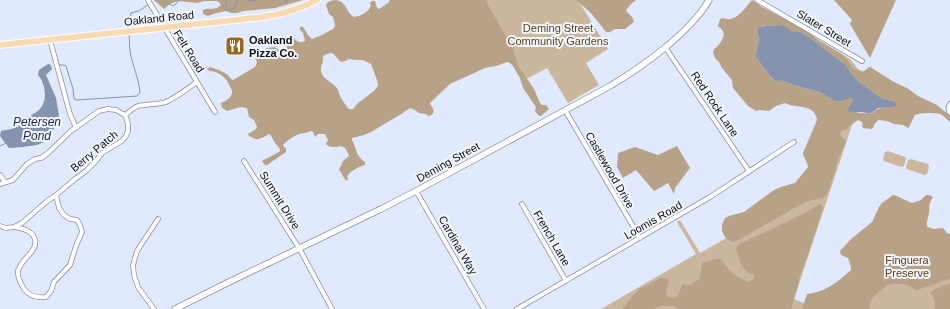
<svg xmlns="http://www.w3.org/2000/svg" width="950" height="309" font-family="Helvetica,sans-serif">
	<style>
		.green { fill: #cbb79d }
		.forest { fill: #b7a288; fill-rule: evenodd }
		.water { fill: #8693ae }
		.lines { fill: none; stroke-linecap: round; stroke-linejoin: round }
		.stream { stroke: #8693ae; stroke-width: 1 }
		.street-casing { stroke: #878fa3; stroke-width: 5.5 }
		.secondary-casing { stroke: #878fa3; stroke-width: 7 }
		.primary-casing { stroke: #fff; stroke-width: 8 }
		.street { stroke: #fff; stroke-width: 4 }
		.secondary { stroke: #fff; stroke-width: 5.5 }
		.primary { stroke: #f8dab3; stroke-width: 6 }
		.labels { text-anchor: middle; stroke-width: 4; stroke-linejoin: round; paint-order: stroke }
		.street-label { font-size: 11px; fill: #090c13; stroke: #f3f7ff }
		.park-label { font-size: 11px; fill: #5f3f11; stroke: #f3f7ff }
		.poi-label { font-size: 11px; font-weight: bold; fill: #090c13; stroke: #f3f7ff; text-anchor: start }
		.water-label { font-size: 12px; font-style: italic; fill: #19284f; stroke: #f3f7ff }
	</style>
	<rect width="100%" height="100%" fill="#e0e9fe"/>
	<path class="green" d="M 475,0 L 578,0 L 608,49 L 586,63 L 599,85 L 568,103 L 547,68 L 523,81 Z
		M 763,8 L 850,59 C 857,67 861,78 872,65 L 794,299 L 811,306 L 918,217 L 928,227 L 950,240 L 950,309 L 601,309 L 696,254 L 677,222 L 680,220 L 700,253 L 807,192 L 831,106 Z
		M 888,151 L 905,157 L 906,159 L 904,166 L 901,167 L 884,161 L 883,159 L 885,152 Z
		M 911,159 L 928,164 L 929,167 L 927,174 L 924,175 L 907,169 L 906,167 L 908,160 Z"/>
	<path class="forest" d="M 154,0 L 303,0 L 275,8 L 244,11 L 237,13 L 231,13 L 226,11 L 213,14 L 208,16 L 203,14 L 203,10 C 209,7 216,11 221,5 L 219,2 L 217,1 L 205,1 L 197,3 L 178,1 L 170,4 L 164,9 Z
		M 334,0 C 347,0 345,12 354,17 C 361,16 369,12 371,5 L 370,3 L 372,1 L 375,1 L 377,8 L 379,9 L 388,3 L 390,0 L 486,0 L 488,5 L 512,47 L 519,67 L 534,89 L 540,103 L 542,105 L 546,105 L 549,109 L 541,116 L 539,116 L 535,111 L 536,107 L 523,88 L 520,78 L 513,66 L 510,63 L 507,62 L 496,66 L 485,68 L 450,84 L 431,102 L 430,104 C 434,109 436,115 428,116 L 426,114 L 419,113 L 415,110 L 410,108 L 403,113 L 371,132 L 364,135 L 352,138 L 352,140 C 357,149 355,155 365,162 L 365,165 C 358,167 351,171 347,176 L 348,179 L 347,181 C 343,178 342,173 339,170 L 343,161 L 349,156 C 343,137 335,153 326,144 L 328,140 L 325,134 L 318,134 L 315,137 L 313,132 L 311,131 C 307,133 303,133 299,134 C 295,135 285,142 283,145 L 284,147 L 286,148 L 286,152 L 267,165 L 265,165 L 262,161 L 279,152 L 280,150 C 279,146 277,146 275,143 C 273,140 272,137 270,134 C 267,135 261,139 258,139 C 255,140 252,137 249,136 L 248,134 L 256,129 L 257,127 L 254,120 L 249,117 L 247,108 L 241,107 L 227,111 L 222,108 L 221,103 C 224,102 229,99 231,96 C 233,92 232,90 230,87 C 227,78 219,71 209,71 L 207,69 L 210,67 C 218,70 226,71 231,79 L 233,80 L 255,67 L 257,63 L 255,57 L 267,48 L 275,47 L 279,50 L 285,50 L 287,47 L 284,42 L 280,39 L 283,36 C 287,40 290,38 294,38 C 297,42 300,43 305,41 L 303,33 L 300,30 L 300,27 L 303,27 L 308,35 L 312,39 L 322,35 L 333,29 L 335,26 L 334,21 L 333,17 L 329,14 L 326,5 L 328,2 ZM 331,53 C 339,55 337,67 349,59 L 356,60 L 363,60 L 371,64 L 377,80 L 378,86 L 374,91 L 358,103 L 353,109 L 349,109 C 346,105 343,102 341,98 C 339,94 339,90 336,87 C 331,81 322,79 321,71 C 320,66 324,63 323,56 L 327,54 Z
		M 576,0 L 636,0 L 632,3 L 626,10 C 628,14 633,16 634,22 L 625,29 L 615,29 L 610,32 L 606,32 L 591,13 Z
		M 752,0 L 762,7 L 804,29 L 820,41 L 842,54 L 850,63 L 852,67 L 854,69 L 863,72 L 869,67 L 870,67 L 894,82 L 907,88 L 918,96 L 937,105 L 950,116 L 950,122 C 947,120 945,117 942,115 C 936,112 920,113 915,115 C 913,118 910,126 908,128 L 903,125 L 894,124 L 887,121 L 879,120 L 875,123 L 873,128 L 871,129 L 863,128 L 862,122 L 858,120 L 849,126 L 847,129 L 841,131 L 840,135 L 846,141 L 845,145 L 839,157 L 829,190 L 825,196 L 822,198 L 809,201 L 796,207 L 749,234 L 736,241 L 732,242 L 725,237 L 722,231 L 722,225 L 725,218 L 729,216 L 744,212 L 774,190 L 781,187 L 795,183 L 808,167 C 808,162 803,158 803,153 L 817,120 C 815,103 796,109 785,103 L 776,106 L 769,111 L 759,110 L 756,111 L 748,106 L 733,88 L 732,80 L 722,68 L 719,62 L 715,58 L 713,53 L 714,49 C 718,47 726,37 723,31 C 722,29 720,28 718,26 L 720,19 L 723,18 C 735,24 745,8 752,0 ZM 765,25 L 774,26 L 779,25 L 794,32 L 800,32 L 807,36 L 844,64 L 855,78 L 859,82 L 883,99 L 893,101 L 890,107 C 881,108 878,107 871,114 L 854,112 L 847,109 L 852,104 L 853,100 L 852,98 L 849,98 L 842,101 L 831,99 L 820,92 L 793,85 L 783,81 L 773,79 L 771,77 L 757,59 L 759,40 L 757,30 Z
		M 834,0 L 896,0 L 870,58 L 850,24 L 852,20 Z
		M 677,146 L 690,168 L 675,188 L 674,194 L 668,183 L 654,191 L 636,170 L 623,178 L 617,167 L 618,153 L 635,147 L 658,155 Z
		M 893,195 C 899,196 906,201 912,203 L 921,200 L 926,195 L 929,195 L 933,197 C 928,205 930,205 929,213 C 928,219 926,222 927,227 L 934,229 L 943,228 L 947,233 L 950,234 L 950,279 L 917,290 C 913,289 912,287 909,286 C 906,284 902,284 899,284 C 887,283 884,288 876,295 C 872,298 869,303 870,309 L 802,309 L 807,294 C 827,291 835,284 851,270 L 851,267 L 848,258 L 841,255 L 840,251 L 851,239 L 872,222 L 879,207 L 882,203 Z
		M 819,204 L 821,204 L 823,208 L 807,257 L 800,275 L 798,286 L 791,309 L 679,309 L 674,306 L 662,306 L 654,309 L 622,309 L 630,300 L 632,296 L 638,291 L 640,288 L 648,285 L 660,278 L 666,278 L 669,280 C 668,285 665,291 667,296 L 674,298 L 677,297 L 680,291 L 682,284 L 691,285 L 700,278 L 702,263 C 709,263 715,256 722,260 C 724,265 733,275 738,277 C 741,279 744,279 747,282 L 754,279 L 754,275 C 742,272 739,260 736,249 L 739,244 L 789,221 L 812,209 Z
		M 950,283 L 950,309 L 935,309 C 935,303 935,297 930,293 L 933,290 Z"/>
	<path class="water" d="M 767,25 L 774,26 L 782,25 L 794,32 L 800,32 L 807,36 L 844,64 L 855,78 L 859,82 L 883,99 L 893,101 L 897,105 L 893,107 L 878,108 L 870,114 L 862,112 L 850,112 L 847,110 L 852,103 L 853,100 L 852,98 L 849,98 L 842,101 L 835,101 L 820,92 L 793,85 L 783,81 L 775,80 L 771,77 L 757,59 L 756,56 L 759,40 L 757,30 L 759,28 Z
		M 48,64 L 51,65 L 52,69 L 46,75 L 56,98 L 59,115 L 52,133 L 44,142 L 37,145 L 23,147 L 9,148 L 0,136 L 1,131 C 6,130 14,129 19,126 C 22,124 23,121 25,119 C 29,115 35,114 39,110 C 48,102 46,84 38,75 L 39,70 Z"/>
	<g class="lines">
		<path class="stream" d="M 164,0 L 168,3 L 173,6 L 176,4 L 179,0
			M 226,0 L 227,4 L 225,8 L 226,10 L 231,10 L 235,7 L 237,4 L 236,0
			M 247,0 L 250,1 L 256,0
			M 284,0 L 287,1 L 289,0
			M 128,29 L 131,13 L 139,11 L 149,4
			M 58,65 L 63,65 L 66,66 L 73,89 L 74,99 L 77,100 L 137,96 L 140,93 C 139,78 132,65 130,51 C 129,45 130,40 129,35
			M 0,146 L 6,143"/>
		<g class="street-casing">
			<path id="street" d="M 148,0 L 215,112
				M 757,0 L 862,61
				M 50,40 L 70,114 L 76,128
				M 665,47 L 749,171
				M 950,104 C 948,107 948,110 950,113
				M 565,110 L 640,238
				M 125,115 C 129,112 133,108 138,106 C 147,104 156,105 166,102 C 177,97 187,89 197,82
				M 244,161 L 299,248 L 332,309
				M 0,175 L 5,182
				M 0,184 L 13,180 L 27,164 L 35,159 L 41,158 L 48,153 L 71,131 L 99,111 L 108,109 L 116,110 L 125,115 L 127,120 L 128,125 L 128,131 L 126,136 L 122,141 L 102,153 L 95,162 L 86,171 L 75,179 L 56,195 L 46,202 L 22,223 L 14,227 L 6,228 L 0,226
				M 416,191 L 484,309
				M 522,204 L 566,281
				M 15,227 C 22,229 30,229 34,237 C 41,250 20,259 18,271 C 17,277 21,284 24,289 C 29,296 37,298 46,297 L 51,291 L 54,282 L 70,265 L 76,246 L 82,232 L 80,225 L 77,220 L 70,219 L 64,215 L 59,208 L 56,195
				M 154,309 L 138,287 L 134,275 L 133,265 L 137,251 L 158,219
				M 517,309 L 710,197 L 794,142"/>
		</g>
		<g class="secondary-casing">
			<path id="secondary" d="M 175,309 L 227,283 L 381,209 L 416,191 L 610,86 C 642,67 690,33 709,0"/>
		</g>
		<g class="primary-casing">
			<path id="primary" d="M 0,45 L 263,17 C 282,14 300,9 317,0"/>
		</g>
		<use href="#street" class="street"/>
		<use href="#secondary" class="secondary"/>
		<use href="#primary" class="primary"/>
	</g>
	<defs>
		<g id="restaurant-square" transform="scale(1)"><rect x="-9" y="-9" width="18" height="18" rx="4" fill="#99671b" stroke="#f3f7ff"/><path d="M-5-6h1v4h1v-4h1v4h1v-4h1v5L-1.5 .5V6h-2V.5L-5-1ZM5-6V6H3V1.5H1.5Q1.5-4 5-6Z" fill="#fff"/></g>
	</defs>
	<g fill-rule="evenodd">
		<use href="#restaurant-square" x="235" y="46"/>
	</g>
	<g class="labels">
		<g class="street-label">
			<text transform="translate(159 18) rotate(-6)" y="4">Oakland Road</text>
			<text transform="translate(824 28) rotate(31)" y="4">Slater Street</text>
			<text transform="translate(189 51) rotate(58)" y="4">Felt Road</text>
			<text transform="translate(715 104) rotate(56)" y="4">Red Rock Lane</text>
			<text transform="translate(94 151) rotate(-40)" y="4">Berry Patch</text>
			<text transform="translate(448 162) rotate(-29)" y="4">Deming Street</text>
			<text transform="translate(610 170) rotate(60)" y="4">Castlewood Drive</text>
			<text transform="translate(280 200) rotate(58)" y="4">Summit Drive</text>
			<text transform="translate(653 220) rotate(-30)" y="4">Loomis Road</text>
			<text transform="translate(552 238) rotate(60)" y="4">French Lane</text>
			<text transform="translate(458 245) rotate(60)" y="4">Cardinal Way</text>
		</g>
		<g class="park-label">
			<text x="558" y="32">Deming Street<tspan x="558" dy="13">Community Gardens</tspan></text>
			<text x="907" y="264">Finguera<tspan x="907" dy="13">Preserve</tspan></text>
		</g>
		<g class="poi-label">
			<text x="249" y="44">Oakland<tspan x="249" dy="13">Pizza Co.</tspan></text>
		</g>
		<g class="water-label">
			<text x="37" y="126">Petersen<tspan x="37" dy="14">Pond</tspan></text>
		</g>
	</g>
</svg>
